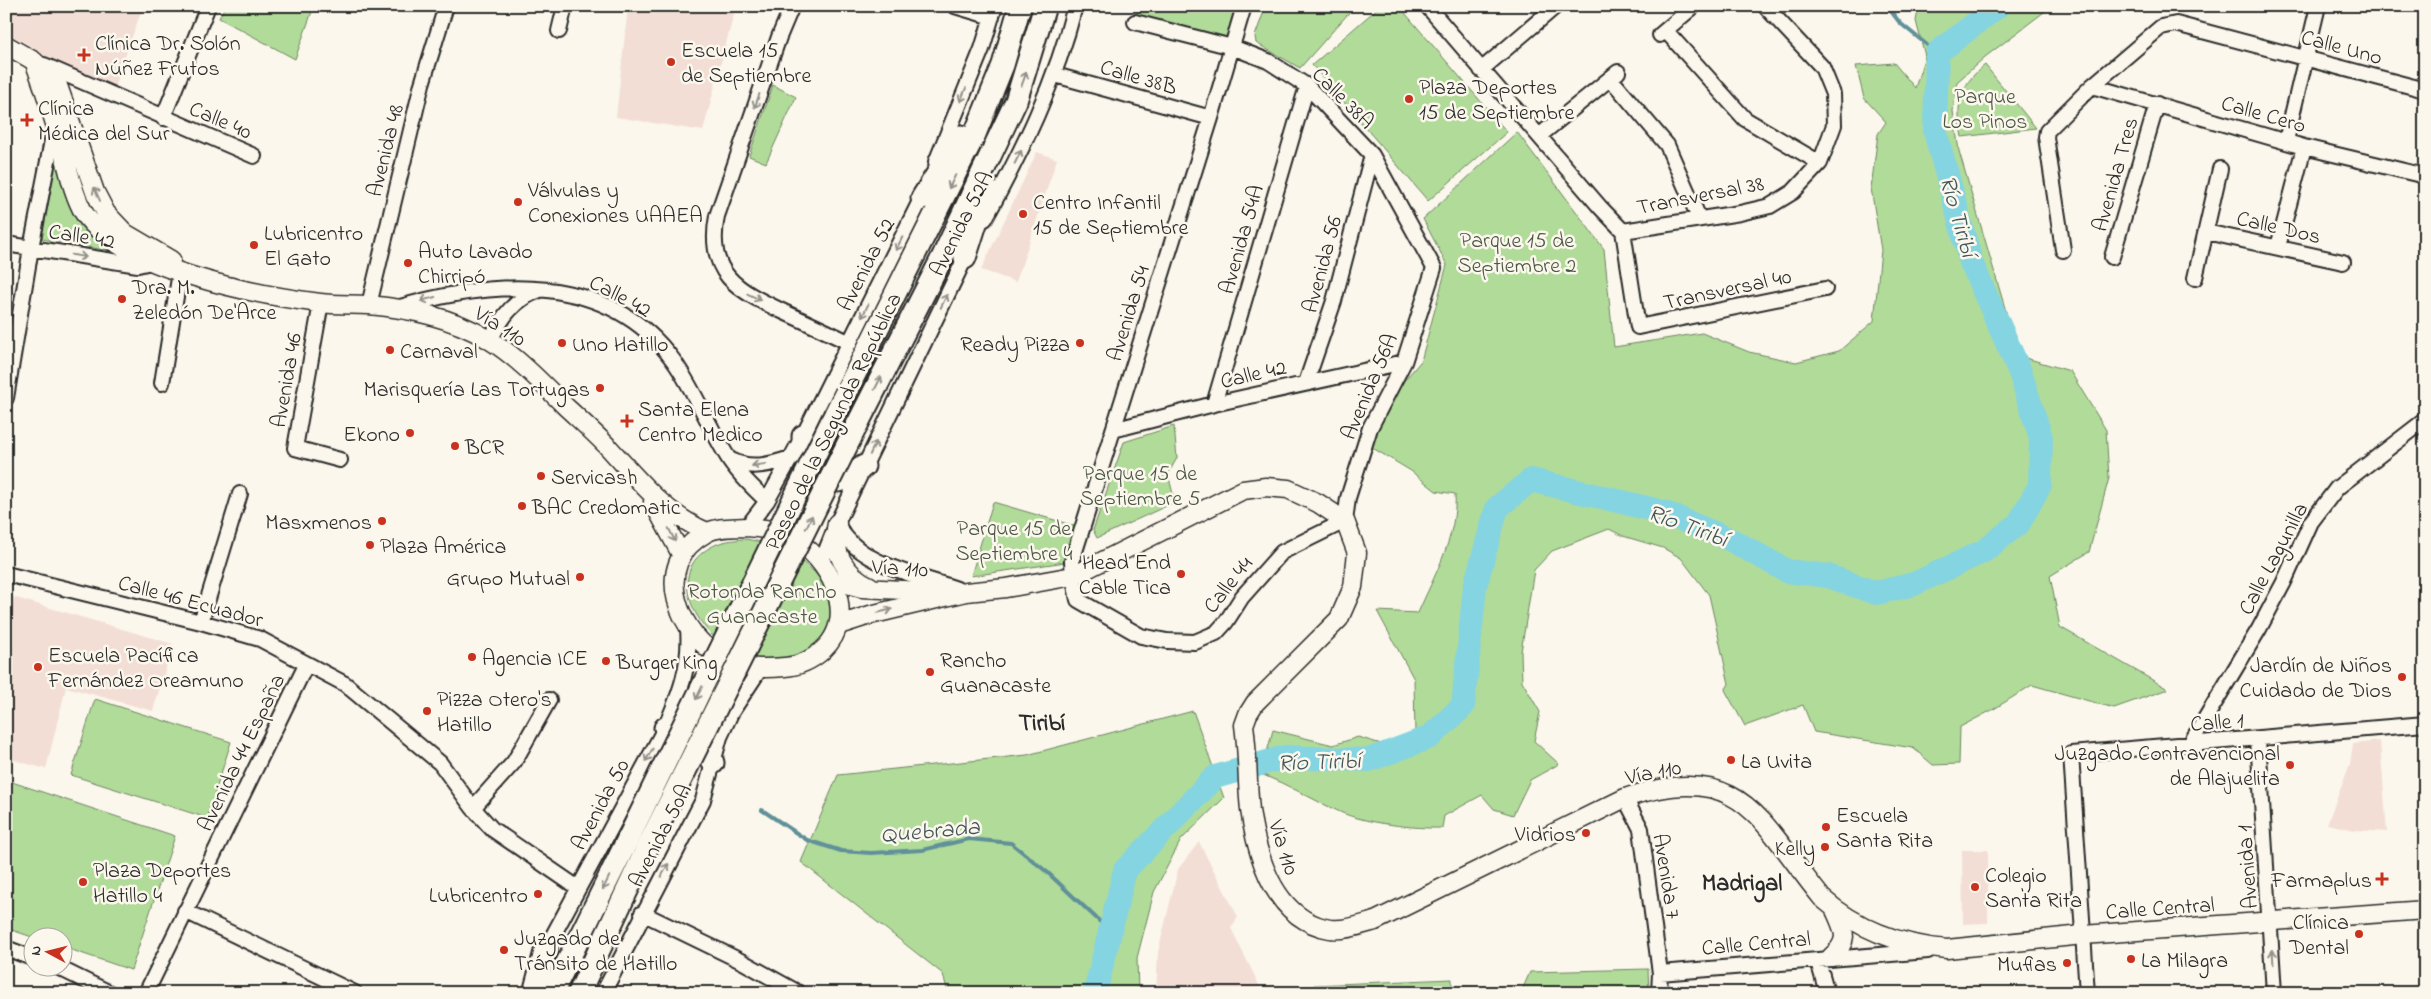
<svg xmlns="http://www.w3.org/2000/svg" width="2431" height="999" font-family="'Indie Flower',sans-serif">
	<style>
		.built { fill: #f3ded5 }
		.green { fill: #b1db99; stroke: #6e8362 }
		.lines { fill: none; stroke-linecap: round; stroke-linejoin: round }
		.stream { stroke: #619099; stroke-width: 4 }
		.river { stroke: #85d4e2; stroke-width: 24 }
		.minor-casing { stroke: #2b2b2b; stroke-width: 18 }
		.major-casing { stroke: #2b2b2b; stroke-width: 21 }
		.highway-casing { stroke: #2b2b2b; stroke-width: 25 }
		.minor { stroke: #fbf7ec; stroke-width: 14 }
		.major { stroke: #fbf7ec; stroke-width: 18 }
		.highway { stroke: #fbf7ec; stroke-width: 21 }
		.highway-bridge-casing { stroke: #2b2b2b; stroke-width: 25; stroke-linecap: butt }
		.highway-bridge { stroke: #fbf7ec; stroke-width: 21 }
		.oneway { stroke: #93918c }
		.poi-dot { fill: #c8321e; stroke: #fbf7ec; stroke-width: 2 }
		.labels { text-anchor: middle; stroke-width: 5; stroke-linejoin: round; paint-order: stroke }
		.poi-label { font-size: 22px; fill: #2b2b2b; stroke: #fbf7ec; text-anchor: start }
		.street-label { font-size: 22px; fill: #2b2b2b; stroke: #fbf7ec }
		.park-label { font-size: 22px; fill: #4c5746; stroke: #fbf7ec }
		.water-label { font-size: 24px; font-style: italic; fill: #425559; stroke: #fbf7ec }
		.neighbourhood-label { font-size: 24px; font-weight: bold; fill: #2b2b2b; stroke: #fbf7ec }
	</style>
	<rect width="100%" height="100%" fill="#fbf7ec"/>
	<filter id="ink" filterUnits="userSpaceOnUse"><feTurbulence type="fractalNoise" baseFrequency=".02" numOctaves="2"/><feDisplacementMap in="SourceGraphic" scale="10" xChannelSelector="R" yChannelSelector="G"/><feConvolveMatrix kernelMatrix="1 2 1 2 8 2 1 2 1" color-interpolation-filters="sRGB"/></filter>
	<g filter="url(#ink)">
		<path class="built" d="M 6,6 L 143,6 L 113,91 L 54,64 L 29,45 L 6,33 Z
			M 628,6 L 736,6 L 703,131 L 616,117 Z
			M 1037,152 L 1057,159 L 1016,282 L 981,270 Z
			M 6,595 L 173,644 L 153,711 L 66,687 L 46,769 L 6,758 Z
			M 2380,741 L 2387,832 L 2355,830 L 2327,824 L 2350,764 L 2353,744 Z
			M 1199,842 L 1238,917 L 1231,928 L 1263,993 L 1156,993 L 1158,952 L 1178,869 Z
			M 1962,850 L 1988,850 L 1988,923 L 1963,924 Z"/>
		<path class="green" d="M 225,6 L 314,6 L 295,59 L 219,18 Z
			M 1139,6 L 1236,6 L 1226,43 L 1136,15 Z
			M 1266,6 L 1355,6 L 1300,68 L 1256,43 L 1255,36 Z
			M 1380,6 L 1399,6 L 1507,132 L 1428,201 L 1312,65 Z
			M 1913,6 L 2052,6 L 1985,57 L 1957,82 L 1953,111 L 1959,151 L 2019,356 L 2070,371 L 2106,430 L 2109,478 L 2089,552 L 2050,576 L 2060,627 L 2168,689 L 2114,708 L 2032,685 L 1994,709 L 1960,727 L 1959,764 L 1933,765 L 1913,748 L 1814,732 L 1803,705 L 1745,726 L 1725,690 L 1729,684 L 1709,595 L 1681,558 L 1663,548 L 1623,536 L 1609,529 L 1552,551 L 1534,570 L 1521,652 L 1522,681 L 1540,712 L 1534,741 L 1559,764 L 1530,780 L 1513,815 L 1494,809 L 1482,795 L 1444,816 L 1442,828 C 1416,829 1364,823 1340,812 C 1313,800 1289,785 1261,774 L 1273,730 L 1333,745 L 1358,737 L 1388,746 L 1415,735 L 1414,679 L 1377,611 L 1418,613 C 1434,576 1458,535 1455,494 L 1436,491 L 1411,471 L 1371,447 L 1389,398 L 1421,361 L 1447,265 L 1423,219 L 1517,132 L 1604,249 L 1614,347 L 1702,333 L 1749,352 L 1796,362 L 1839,351 L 1874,321 L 1881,250 L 1871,188 L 1878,134 L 1886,122 L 1864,98 L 1856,66 L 1894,63 L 1915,88 L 1925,56 L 1916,21 L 1918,11 Z
			M 2155,6 L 2201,6 L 2163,12 Z
			M 1985,65 L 2036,128 L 1962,137 C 1955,106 1959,85 1985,65 Z
			M 773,85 L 796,97 L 766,163 L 749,156 Z
			M 56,158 L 78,214 L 110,251 L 42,239 Z
			M 1174,426 L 1177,458 L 1168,474 L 1175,502 L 1097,538 L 1093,530 L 1124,442 Z
			M 993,502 L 1082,528 L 1072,561 L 971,576 Z
			M 744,539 C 785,543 846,579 829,628 C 826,637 819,646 810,650 C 802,654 791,661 782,661 C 765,662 746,659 731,650 C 696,630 664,572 711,547 C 721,541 733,540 744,539 Z
			M 95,699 L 231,742 L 207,818 L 71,775 Z
			M 1193,711 L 1224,798 L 1181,840 L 1154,892 L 1137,958 L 1138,993 L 948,993 L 943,974 L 801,862 L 838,775 L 1027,755 Z
			M 6,780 L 175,836 L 131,970 L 63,947 L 62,936 L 32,937 L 6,928 Z
			M 1648,969 L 1649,993 L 1306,993 L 1314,985 L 1452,979 L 1452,986 L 1522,990 L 1530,972 Z"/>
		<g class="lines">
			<path class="stream" d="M 1887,6 L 1900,23 L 1937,53
				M 762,810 L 807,840 L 841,851 L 871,853 L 922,850 L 969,839 L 1011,843 L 1047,872 L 1110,931"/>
			<path class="river" d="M 1095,993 L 1125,870 L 1215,777 L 1285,757 L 1369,760 L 1430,737 L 1463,706 L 1475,586 L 1497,508 L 1531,480 L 1663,512 L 1731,540 L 1787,571 L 1828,576 L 1876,593 L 1914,584 L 1984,551 L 2019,523 L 2040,485 L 2041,438 L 2020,372 L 1971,262 L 1935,131 L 1937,53 L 1998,6"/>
			<g class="minor-casing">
				<path id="minor" d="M 792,6 L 779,37 L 717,216 C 706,274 737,290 784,312 C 806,322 828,332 850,343
					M 955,6 L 992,17
					M 1427,6 L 1600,207 L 1623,231 L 1638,327 L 1825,289
					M 1135,22 L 1232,47 L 1268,61 L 1307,86 L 1372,155 L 1434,268 L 1404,362 L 1370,428 L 1348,498 L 1345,521 L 1282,552 L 1242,597 L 1226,622 L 1216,633 L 1195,642 L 1167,641 L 1141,636 L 1078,600 L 1073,576 L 1072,561 L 1211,118 L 1244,6
					M 559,31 L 565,6
					M 1666,31 L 1745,119 L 1820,163
					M 1660,35 L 1694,6
					M 44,65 L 254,156
					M 1481,70 L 1556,6
					M 1055,75 L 1211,118
					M 1610,78 L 1667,145 L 1699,218
					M 2092,86 L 2304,147 L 2425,176
					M 163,118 L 208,6
					M 1539,136 L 1618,72
					M 2286,141 L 2318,6
					M 936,162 L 982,49 L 995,6
					M 985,219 C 1022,151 1056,82 1075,6
					M 1623,231 L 1740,213 L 1770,206 L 1793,192 L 1820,163 L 1834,125 L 1833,94 L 1822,67 L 1765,6
					M 2206,232 L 2343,262
					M 6,244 L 138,265 L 151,262
					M 2278,247 L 2304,147
					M 2063,250 L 2046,137 L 2047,131 L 2092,86 L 2161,27 L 2176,24 L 2425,90
					M 2112,257 L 2157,104
					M 2195,278 L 2220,169
					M 321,303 L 295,448 L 340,460
					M 369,305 L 422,84 L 446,6
					M 397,308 C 491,280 607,270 673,360 C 694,389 708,425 727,456 C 736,471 754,489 767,501
					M 490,340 C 502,317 514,299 540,290
					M 162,383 L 180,272
					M 1306,383 L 1334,301 L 1372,155
					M 6,398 L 31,248 L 55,125
					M 1214,404 L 1307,86
					M 1113,430 L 1214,404 L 1404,362
					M 731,460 C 750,470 770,465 790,458
					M 837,523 C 855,564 917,575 957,589
					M 747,527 L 767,501 L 803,436 L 925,191
					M 821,563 L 837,523 L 968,252
					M 6,574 L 201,622 L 260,639 L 345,684 L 440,763 L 473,808 L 492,829 L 578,888
					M 201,622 L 240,494
					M 2258,739 L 2274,993
					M 2190,744 L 2259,629 L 2284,582 L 2311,522 L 2337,488 L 2425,420
					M 1625,798 L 1641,829 L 1660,973 L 1659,993
					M 473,808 L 514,762 L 549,700
					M 185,911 L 355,993
					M 642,913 L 743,962 L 799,993
					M 6,948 L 32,958
					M 543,954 L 665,728 C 680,694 691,665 688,628
					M 1818,961 L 1827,993
					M 55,966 L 110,993
					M 1660,973 L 1928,951
					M 146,993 L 306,665
					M 603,993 L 703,800 L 720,737 L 731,713 L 760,669
					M 2087,993 L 2071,754 L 2425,724"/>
			</g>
			<g class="major-casing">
				<path id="major" d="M 6,45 L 34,61 L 57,83 L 95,192 L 106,213 L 125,233 L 171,260
					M 34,61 C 46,92 55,123 64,154 C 69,173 74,196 84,213 C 120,269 257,295 320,303 C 336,305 353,304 369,305 C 411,309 451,317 488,339 C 516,356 541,382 565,406 C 580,420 596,434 610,449 C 639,481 666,515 707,532
					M 653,502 L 682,556
					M 837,523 C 831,551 845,575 870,586
					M 747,527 C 762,528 777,530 791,537 C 829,558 860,615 823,650 C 813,659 799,666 785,667 C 764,669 746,669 726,660 C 678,637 649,564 706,533 C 718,526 733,528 747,527 Z
					M 832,580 L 862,588 L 943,592
					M 839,625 L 870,615 L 966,592 L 1006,588 L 1073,576 L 1243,490 L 1266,487 L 1288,489 L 1318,503 L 1345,521 L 1357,553 L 1353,587 L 1339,619 L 1255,703 L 1248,714 L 1244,725 C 1248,753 1247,782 1250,810 C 1257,857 1275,920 1330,929 C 1344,931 1361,925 1375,921 L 1625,798 C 1743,760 1757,818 1822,898 C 1857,929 1901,945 1947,949 L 2083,935 L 2425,910
					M 1831,957 C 1851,940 1844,931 1835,910"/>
			</g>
			<g class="highway-casing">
				<path id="highway" d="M 922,198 L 961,136
					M 965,258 L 987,189
					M 835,414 L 975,134 L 1003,65 L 1020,6
					M 856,427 L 943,256 L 1016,101 L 1045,6
					M 803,436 C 803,454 804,477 825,480 C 832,481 839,482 845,479 C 852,476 858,470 864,466
					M 665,728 C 690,728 707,738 713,763
					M 534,993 L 546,948
					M 552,993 L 628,839
					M 579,993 L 647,848"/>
			</g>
			<use href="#minor" class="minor"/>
			<use href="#major" class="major"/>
			<use href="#highway" class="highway"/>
			<g class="highway-bridge-casing">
				<path id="highway-bridge" d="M 628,839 L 835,414
					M 647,848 L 856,427"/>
			</g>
			<use href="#highway-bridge" class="highway-bridge"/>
		</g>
		<defs><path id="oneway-shaft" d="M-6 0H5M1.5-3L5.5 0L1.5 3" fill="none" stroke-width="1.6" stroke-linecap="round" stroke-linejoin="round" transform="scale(1.25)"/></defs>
		<g class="oneway">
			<use href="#oneway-shaft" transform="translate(1024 79) rotate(-70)"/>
			<use href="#oneway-shaft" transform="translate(963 95) rotate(113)"/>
			<use href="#oneway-shaft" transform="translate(757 101) rotate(109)"/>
			<use href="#oneway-shaft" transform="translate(1018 157) rotate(-63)"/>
			<use href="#oneway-shaft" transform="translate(952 182) rotate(116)"/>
			<use href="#oneway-shaft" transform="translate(97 194) rotate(-114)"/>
			<use href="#oneway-shaft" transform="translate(899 244) rotate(117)"/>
			<use href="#oneway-shaft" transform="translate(79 256) rotate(9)"/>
			<use href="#oneway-shaft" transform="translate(754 297) rotate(26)"/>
			<use href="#oneway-shaft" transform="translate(428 299) rotate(165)"/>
			<use href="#oneway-shaft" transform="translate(944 301) rotate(-64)"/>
			<use href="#oneway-shaft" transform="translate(865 311) rotate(116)"/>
			<use href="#oneway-shaft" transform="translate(878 383) rotate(-63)"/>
			<use href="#oneway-shaft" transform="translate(873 448) rotate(-65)"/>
			<use href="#oneway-shaft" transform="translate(759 465) rotate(173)"/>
			<use href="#oneway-shaft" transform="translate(809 522) rotate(-64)"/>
			<use href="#oneway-shaft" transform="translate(672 535) rotate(64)"/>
			<use href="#oneway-shaft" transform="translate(885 611) rotate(-13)"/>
			<use href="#oneway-shaft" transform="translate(699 693) rotate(116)"/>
			<use href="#oneway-shaft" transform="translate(649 755) rotate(120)"/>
			<use href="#oneway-shaft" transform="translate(665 870) rotate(-62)"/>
			<use href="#oneway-shaft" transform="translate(606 883) rotate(116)"/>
			<use href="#oneway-shaft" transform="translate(2273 957) rotate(-93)"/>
		</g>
	</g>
	<g class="poi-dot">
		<path d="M81.5 47.5h5v5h5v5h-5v5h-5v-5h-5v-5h5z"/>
		<circle cx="671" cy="62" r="5"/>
		<circle cx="1409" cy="99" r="5"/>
		<path d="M24.5 112.5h5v5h5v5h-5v5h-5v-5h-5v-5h5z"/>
		<circle cx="518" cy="202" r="5"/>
		<circle cx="1023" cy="214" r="5"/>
		<circle cx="254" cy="245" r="5"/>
		<circle cx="408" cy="263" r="5"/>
		<circle cx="122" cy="299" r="5"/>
		<circle cx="562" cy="343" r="5"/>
		<circle cx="1080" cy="343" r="5"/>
		<circle cx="390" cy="350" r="5"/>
		<circle cx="600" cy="388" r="5"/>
		<path d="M624.5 413.5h5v5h5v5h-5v5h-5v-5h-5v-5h5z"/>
		<circle cx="410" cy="433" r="5"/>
		<circle cx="455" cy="446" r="5"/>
		<circle cx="541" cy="476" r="5"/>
		<circle cx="522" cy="506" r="5"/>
		<circle cx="382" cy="521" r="5"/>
		<circle cx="370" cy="545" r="5"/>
		<circle cx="1181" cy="574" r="5"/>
		<circle cx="580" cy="577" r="5"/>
		<circle cx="472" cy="657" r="5"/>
		<circle cx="606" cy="661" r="5"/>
		<circle cx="38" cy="667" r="5"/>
		<circle cx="930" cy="672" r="5"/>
		<circle cx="2402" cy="677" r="5"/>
		<circle cx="427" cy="711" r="5"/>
		<circle cx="1731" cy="760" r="5"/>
		<circle cx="2290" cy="765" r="5"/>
		<circle cx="1826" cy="827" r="5"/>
		<circle cx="1586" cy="833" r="5"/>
		<circle cx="1825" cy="847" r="5"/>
		<path d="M2379.5 871.5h5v5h5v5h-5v5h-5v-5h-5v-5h5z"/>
		<circle cx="83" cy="882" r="5"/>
		<circle cx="1975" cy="887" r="5"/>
		<circle cx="538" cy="894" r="5"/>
		<circle cx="2359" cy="934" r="5"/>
		<circle cx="504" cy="950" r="5"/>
		<circle cx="2131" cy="959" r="5"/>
		<circle cx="2067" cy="963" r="5"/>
	</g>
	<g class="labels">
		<g class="poi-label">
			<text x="95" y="50">Clínica Dr. Solón<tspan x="95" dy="25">Núñez Frutos</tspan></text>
			<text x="681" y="57">Escuela 15<tspan x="681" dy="25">de Septiembre</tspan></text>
			<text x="1419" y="94">Plaza Deportes<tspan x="1419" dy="25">15 de Septiembre</tspan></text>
			<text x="38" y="115">Clínica<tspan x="38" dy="25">Médica del Sur</tspan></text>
			<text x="528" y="197">Válvulas y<tspan x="528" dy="25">Conexiones UAAEA</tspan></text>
			<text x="1033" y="209">Centro Infantil<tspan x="1033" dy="25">15 de Septiembre</tspan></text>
			<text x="264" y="240">Lubricentro<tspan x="264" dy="25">El Gato</tspan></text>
			<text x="418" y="258">Auto Lavado<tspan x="418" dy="25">Chirripó</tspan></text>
			<text x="132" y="294">Dra. M.<tspan x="132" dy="25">Zeledón De'Arce</tspan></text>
			<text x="572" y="351">Uno Hatillo</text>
			<text x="1070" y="351" text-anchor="end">Ready Pizza</text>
			<text x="400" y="358">Carnaval</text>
			<text x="590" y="396" text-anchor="end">Marisquería Las Tortugas</text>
			<text x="638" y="416">Santa Elena<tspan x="638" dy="25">Centro Medico</tspan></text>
			<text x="400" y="441" text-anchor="end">Ekono</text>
			<text x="465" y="454">BCR</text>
			<text x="551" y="484">Servicash</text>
			<text x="532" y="514">BAC Credomatic</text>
			<text x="372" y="529" text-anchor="end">Masxmenos</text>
			<text x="380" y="553">Plaza América</text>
			<text x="1171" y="569" text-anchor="end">Head End<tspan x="1171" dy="25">Cable Tica</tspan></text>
			<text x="570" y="585" text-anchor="end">Grupo Mutual</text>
			<text x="48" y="662">Escuela Pacífica<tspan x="48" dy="25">Fernández Oreamuno</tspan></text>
			<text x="482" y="665">Agencia ICE</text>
			<text x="940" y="667">Rancho<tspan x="940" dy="25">Guanacaste</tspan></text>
			<text x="616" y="669">Burger King</text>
			<text x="2392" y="672" text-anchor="end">Jardín de Niños<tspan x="2392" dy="25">Cuidado de Dios</tspan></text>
			<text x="437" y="706">Pizza Otero's<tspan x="437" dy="25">Hatillo</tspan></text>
			<text x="2280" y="760" text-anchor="end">Juzgado Contravencional<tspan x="2280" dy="25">de Alajuelita</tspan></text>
			<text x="1741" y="768">La Uvita</text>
			<text x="1836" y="822">Escuela<tspan x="1836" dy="25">Santa Rita</tspan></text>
			<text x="1576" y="841" text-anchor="end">Vidrios</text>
			<text x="1815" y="855" text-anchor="end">Kelly</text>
			<text x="93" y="877">Plaza Deportes<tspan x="93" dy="25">Hatillo 4</tspan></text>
			<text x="1985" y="882">Colegio<tspan x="1985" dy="25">Santa Rita</tspan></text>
			<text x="2372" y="887" text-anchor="end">Farmaplus</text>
			<text x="528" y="902" text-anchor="end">Lubricentro</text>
			<text x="2349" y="929" text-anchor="end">Clínica<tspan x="2349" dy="25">Dental</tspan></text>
			<text x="514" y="945">Juzgado de<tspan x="514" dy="25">Tránsito de Hatillo</tspan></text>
			<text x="2141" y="967">La Milagra</text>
			<text x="2057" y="971" text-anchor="end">Muflas</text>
		</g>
		<g class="street-label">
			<text transform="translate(2342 46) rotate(15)" y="8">Calle Uno</text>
			<text transform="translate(1139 76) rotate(16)" y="8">Calle 38B</text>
			<text transform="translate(1344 97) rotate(45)" y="8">Calle 38A</text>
			<text transform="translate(2264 113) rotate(16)" y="8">Calle Cero</text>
			<text transform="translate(221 119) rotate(23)" y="8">Calle 40</text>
			<text transform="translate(384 150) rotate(-76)" y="8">Avenida 48</text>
			<text transform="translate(2114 174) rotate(-74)" y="8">Avenida Tres</text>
			<text transform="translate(1700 194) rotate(-11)" y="8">Transversal 38</text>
			<text transform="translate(960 223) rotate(-63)" y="8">Avenida 52A</text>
			<text transform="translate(2279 226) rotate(13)" y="8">Calle Dos</text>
			<text transform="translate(82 235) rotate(9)" y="8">Calle 42</text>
			<text transform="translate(1240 239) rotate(-74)" y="8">Avenida 54A</text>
			<text transform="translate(865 264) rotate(-63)" y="8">Avenida 52</text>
			<text transform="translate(1321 264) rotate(-75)" y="8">Avenida 56</text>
			<text transform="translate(1727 288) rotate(-12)" y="8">Transversal 40</text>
			<text transform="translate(621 295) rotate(28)" y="8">Calle 42</text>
			<text transform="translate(1127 313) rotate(-73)" y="8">Avenida 54</text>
			<text transform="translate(501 325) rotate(32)" y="8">Vía 110</text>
			<text transform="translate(1253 373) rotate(-13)" y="8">Calle 42</text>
			<text transform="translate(285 380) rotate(-80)" y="8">Avenida 46</text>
			<text transform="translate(1368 386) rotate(-67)" y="8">Avenida 56A</text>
			<text transform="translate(832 421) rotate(-64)" y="8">Paseo de la Segunda República</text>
			<text transform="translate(2272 558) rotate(-62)" y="8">Calle Lagunilla</text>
			<text transform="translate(900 567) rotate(3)" y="8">Vía 110</text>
			<text transform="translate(1227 584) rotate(-52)" y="8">Calle 44</text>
			<text transform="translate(191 600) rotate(15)" y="8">Calle 46 Ecuador</text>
			<text transform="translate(2217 721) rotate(-4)" y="8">Calle 1</text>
			<text transform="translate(240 752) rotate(-64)" y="8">Avenida 44 España</text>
			<text transform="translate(1653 771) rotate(-11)" y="8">Vía 110</text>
			<text transform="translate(599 804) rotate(-62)" y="8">Avenida 50</text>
			<text transform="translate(659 835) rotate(-63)" y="8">Avenida 50A</text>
			<text transform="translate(1285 847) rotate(72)" y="8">Vía 110</text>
			<text transform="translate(2246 867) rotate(-94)" y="8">Avenida 1</text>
			<text transform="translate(1668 876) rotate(81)" y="8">Avenida 7</text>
			<text transform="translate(2160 907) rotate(-4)" y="8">Calle Central</text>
			<text transform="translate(1756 942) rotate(-5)" y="8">Calle Central</text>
		</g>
		<g class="park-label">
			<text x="1985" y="103">Parque<tspan x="1985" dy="25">Los Pinos</tspan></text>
			<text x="1517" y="247">Parque 15 de<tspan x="1517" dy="25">Septiembre 2</tspan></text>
			<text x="1140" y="480">Parque 15 de<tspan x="1140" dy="25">Septiembre 5</tspan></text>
			<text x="1014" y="535">Parque 15 de<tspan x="1014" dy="25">Septiembre 4</tspan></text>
			<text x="762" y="598">Rotonda Rancho<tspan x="762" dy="25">Guanacaste</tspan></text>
		</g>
		<g class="water-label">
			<text transform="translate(1959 216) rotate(74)" y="8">Río Tiribí</text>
			<text transform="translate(1688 525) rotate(20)" y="8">Río Tiribí</text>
			<text transform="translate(1319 761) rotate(-2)" y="8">Río Tiribí</text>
			<text transform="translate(930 830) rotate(-5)" y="8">Quebrada</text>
		</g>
		<g class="neighbourhood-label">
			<text x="1042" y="730">Tiribí</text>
			<text x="1742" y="890">Madrigal</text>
		</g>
	</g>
	<rect width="2431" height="999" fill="none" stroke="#fbf7ec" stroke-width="25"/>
	<rect x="12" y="12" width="2406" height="974" fill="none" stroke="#2b2b2b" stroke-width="2" filter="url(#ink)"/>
	<g transform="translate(48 952) rotate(277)"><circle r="24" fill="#fbf7ec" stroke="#a8a59f"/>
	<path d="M0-4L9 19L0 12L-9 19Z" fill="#c8321e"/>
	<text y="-8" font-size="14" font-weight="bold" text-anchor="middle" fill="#2b2b2b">N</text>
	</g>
</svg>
